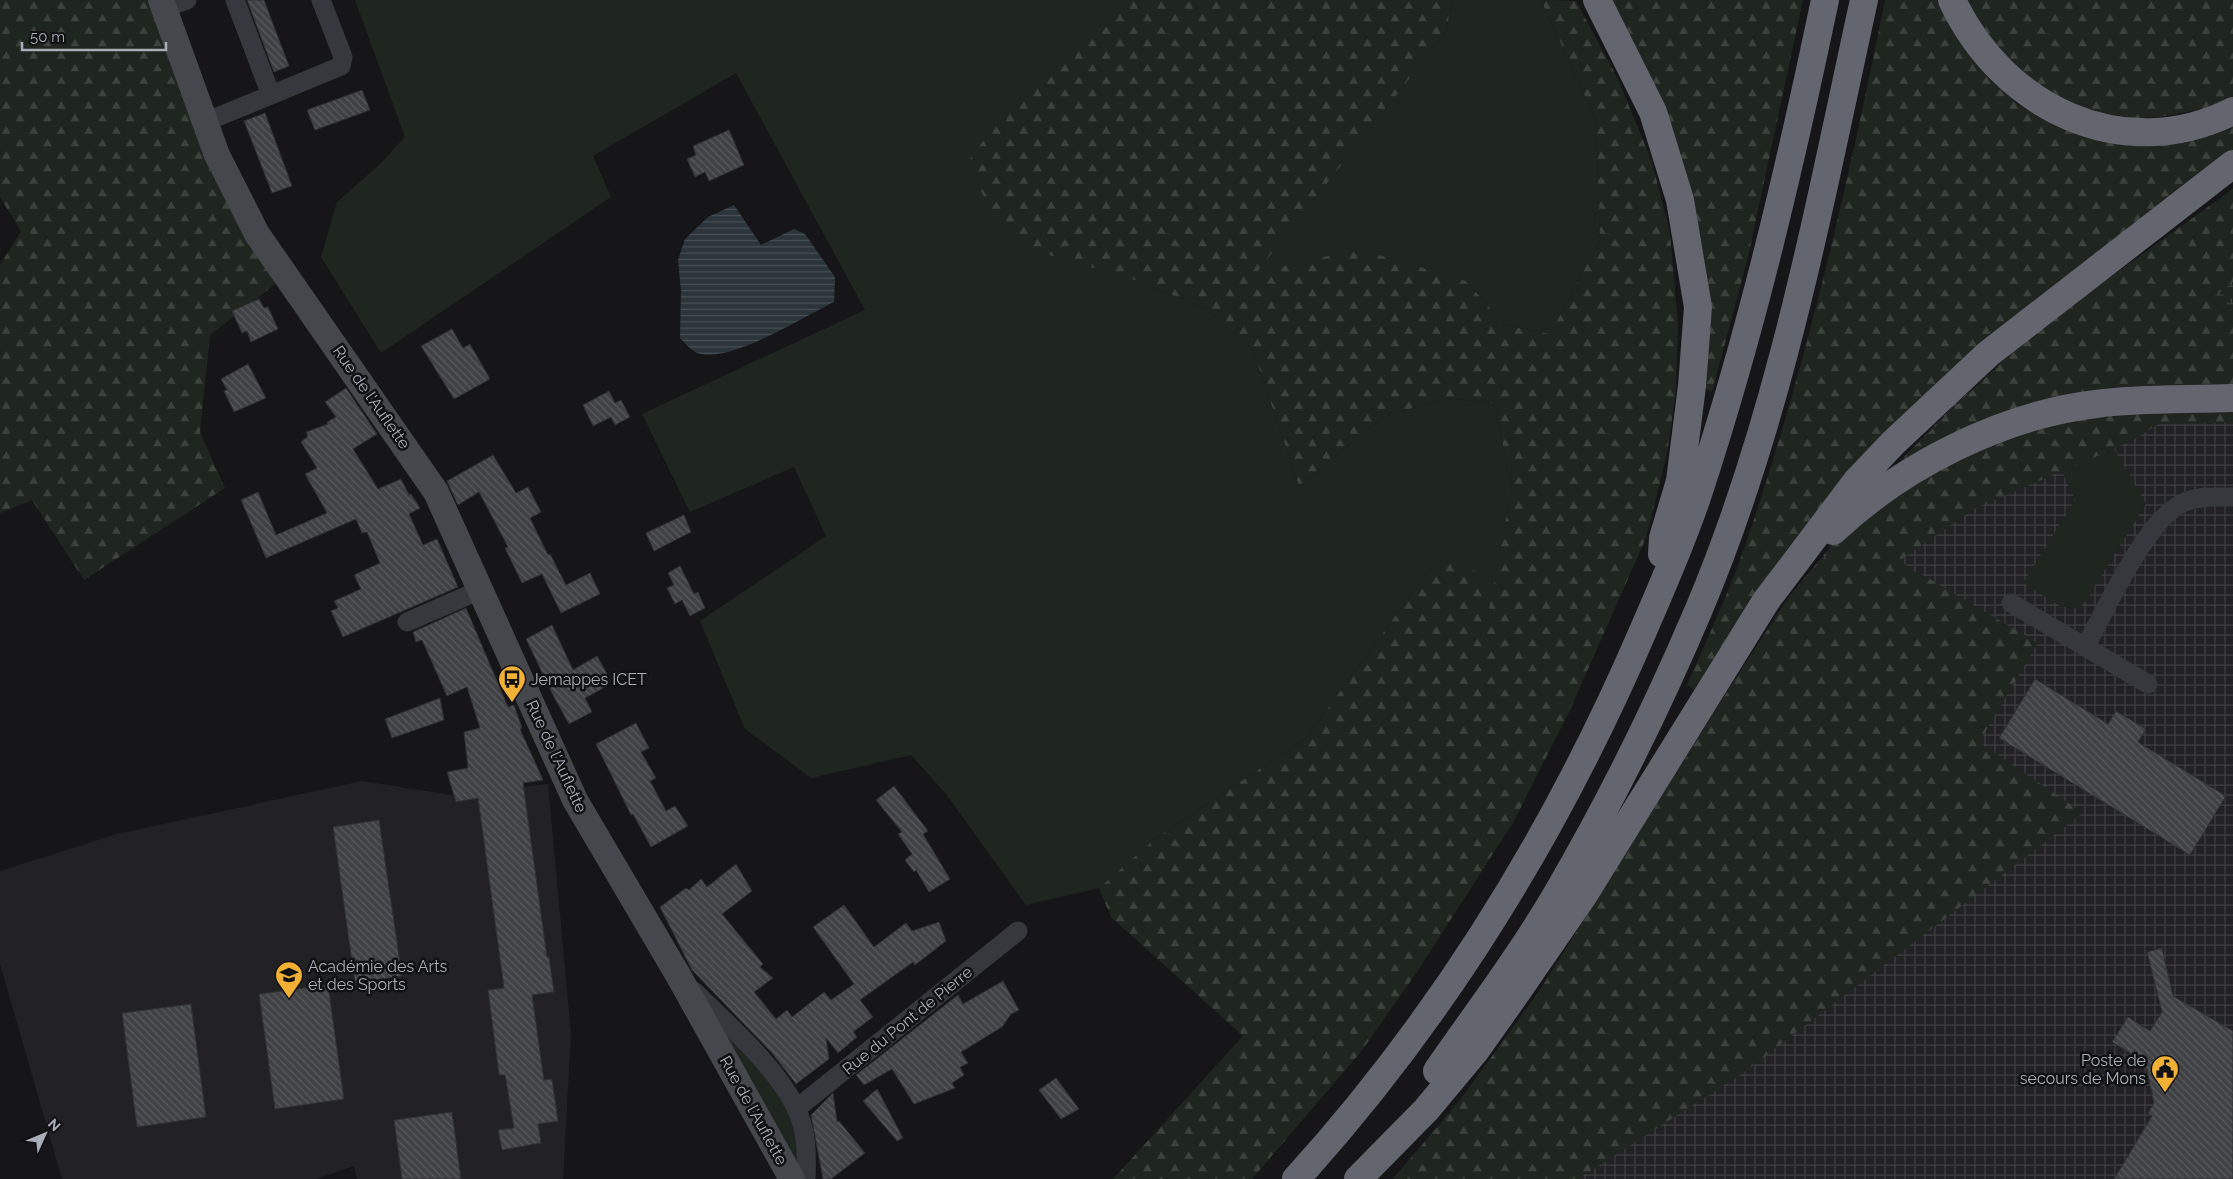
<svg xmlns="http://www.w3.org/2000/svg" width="2233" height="1179" font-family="Raleway,sans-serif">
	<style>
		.built { fill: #222225 }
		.industrial { fill: url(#industrial-grid) }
		.green { fill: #1e261f }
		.forest { fill: url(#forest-firs) }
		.wetland { fill: url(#wetland-marsh) }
		.water { fill: url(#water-rules) }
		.building { fill: url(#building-back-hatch); stroke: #303034 }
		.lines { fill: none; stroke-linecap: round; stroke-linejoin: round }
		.street { stroke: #37383d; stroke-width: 19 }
		.secondary { stroke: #45474d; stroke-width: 26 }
		.highway { stroke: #63666e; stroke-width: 28 }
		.labels { text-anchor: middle; stroke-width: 5; stroke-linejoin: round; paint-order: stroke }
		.street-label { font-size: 16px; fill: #a8adb8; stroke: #111113 }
		.poi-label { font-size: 16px; fill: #a8adb8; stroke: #111113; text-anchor: start }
	</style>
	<defs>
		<pattern id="industrial-grid" width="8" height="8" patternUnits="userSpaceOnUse" patternTransform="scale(1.25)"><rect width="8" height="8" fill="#222225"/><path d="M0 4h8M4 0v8" fill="none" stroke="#3f3f43"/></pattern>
		<pattern id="forest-firs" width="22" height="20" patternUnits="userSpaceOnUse" patternTransform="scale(1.25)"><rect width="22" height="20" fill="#1e261f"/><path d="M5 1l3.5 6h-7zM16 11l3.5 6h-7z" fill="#3c433d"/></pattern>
		<pattern id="wetland-marsh" width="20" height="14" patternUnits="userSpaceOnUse" patternTransform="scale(1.25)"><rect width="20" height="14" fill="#1e261f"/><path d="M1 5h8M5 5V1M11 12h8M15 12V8" fill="none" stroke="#3c433d"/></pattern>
		<pattern id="water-rules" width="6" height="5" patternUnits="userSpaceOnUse" patternTransform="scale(1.25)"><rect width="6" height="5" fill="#2c353c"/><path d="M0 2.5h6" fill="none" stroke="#485056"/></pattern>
		<pattern id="building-back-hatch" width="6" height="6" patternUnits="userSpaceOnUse" patternTransform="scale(1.25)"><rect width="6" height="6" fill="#404145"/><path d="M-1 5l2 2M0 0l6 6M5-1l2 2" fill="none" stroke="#595a5e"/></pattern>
	</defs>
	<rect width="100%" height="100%" fill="#161618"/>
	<path class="built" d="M 362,781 L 451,795 L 548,784 L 571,1034 L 563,1179 L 357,1179 L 354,1166 L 316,1179 L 62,1179 L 0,964 L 0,871 L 117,834 Z"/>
	<path class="industrial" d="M 2233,189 L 2233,1179 L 1393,1179 L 1461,1099 L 1540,990 L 1734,681 L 1789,597 L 1905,456 L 1960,399 Z"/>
	<path class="green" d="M 355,0 L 1129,0 L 1135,280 L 1206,309 L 1253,350 L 1299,486 L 1381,418 L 1445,398 L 1494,403 L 1512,487 L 1488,616 L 1450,555 L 1429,570 L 1306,738 L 1156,838 L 1099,888 L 1026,905 L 946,794 L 911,755 L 811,778 L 745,729 L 700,621 L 826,536 L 794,467 L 690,512 L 642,414 L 865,310 L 736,73 L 593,156 L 611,197 L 381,353 L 321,257 L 337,202 L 380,164 L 405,137 Z
		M 1452,0 L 1541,0 L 1596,120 L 1600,240 L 1550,334 L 1505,325 L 1466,281 L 1256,272 L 1446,32 Z
		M 2114,449 L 2146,504 L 2086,600 L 2079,608 L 2062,607 L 2023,583 L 2075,500 L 2062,471 Z
		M 719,1026 C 746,1056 800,1108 799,1150 C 798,1156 796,1163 795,1169 Z"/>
	<path class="forest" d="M 0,0 L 161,0 L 217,155 L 287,275 L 210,335 L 200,432 L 225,488 L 84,580 L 32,500 L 0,513 L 0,265 L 21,231 L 0,197 Z
		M 1129,0 L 1452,0 L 1446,32 L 1257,272 L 1359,249 L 1466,281 L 1505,325 L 1550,334 L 1600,240 L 1596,120 L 1541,0 L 1576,1 L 1618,79 L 1652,162 L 1670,233 L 1678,324 L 1676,390 L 1667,454 L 1646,538 L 1569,712 L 1514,821 L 1417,972 L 1360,1053 L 1252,1179 L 1113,1179 L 1243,1036 L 1111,917 L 1099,888 L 1156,838 L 1306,738 L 1429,570 L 1450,554 L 1474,570 L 1488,614 L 1512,487 L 1494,403 L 1445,398 L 1381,418 L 1299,486 L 1253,350 L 1206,309 L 1135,280 L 1039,252 L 1000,229 L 967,163 L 997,122 Z
		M 1604,0 L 1803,0 L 1748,257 L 1712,392 L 1703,387 L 1705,315 Z
		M 1885,0 L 1937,0 L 1960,42 L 1988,77 L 2017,104 L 2056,125 L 2096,137 L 2233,121 L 2233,150 L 2173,200 L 1784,556 L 1734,626 L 1694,690 L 1687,685 C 1707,639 1729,593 1745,546 C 1806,368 1848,185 1885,0 Z
		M 1965,0 L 2233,0 L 2233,97 L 2202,109 L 2159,117 L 2116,119 L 2077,110 L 2001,59 Z
		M 2233,189 L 2233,282 L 2214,297 L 2233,314 L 2233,385 L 2138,386 L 2087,391 L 2041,402 L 1910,461 L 1905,456 L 2027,337 Z
		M 2233,408 L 2233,423 L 2159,424 L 2131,441 L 1974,509 L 1899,561 L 2038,643 L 1979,742 L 2083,813 L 1743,1073 L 1578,1179 L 1393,1179 L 1461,1099 L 1540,990 L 1734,681 L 1789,597 L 1847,532 L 1889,496 L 2011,434 L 2080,416 Z"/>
	<path class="wetland" d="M 2233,282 L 2233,314 L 2214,297 Z"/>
	<path class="water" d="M 734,205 L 761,245 L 794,229 L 805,234 L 835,277 L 834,302 C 803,317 734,361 701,354 C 693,353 686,344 680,338 L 681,291 L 678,260 L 685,239 L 708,217 Z"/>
	<path class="building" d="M 247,0 L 264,0 L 289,66 L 274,72 Z
		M 362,90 L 370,110 L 315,130 L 307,110 Z
		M 265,113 L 292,186 L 272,193 L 244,121 Z
		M 729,130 L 744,165 L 709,181 L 705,172 L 695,177 L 687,159 L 696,155 L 693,146 Z
		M 259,299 L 264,308 L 268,307 L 278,329 L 251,342 L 247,331 L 242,333 L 232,311 Z
		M 452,329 L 463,348 L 470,344 L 490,379 L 454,399 L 421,346 Z
		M 248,364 L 266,398 L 234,412 L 224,391 L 227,390 L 221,379 Z
		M 346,388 L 377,434 L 353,449 L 378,489 L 401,479 L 409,495 L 411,494 L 420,508 L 409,514 L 423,545 L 437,539 L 458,587 L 343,637 L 331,611 L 338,608 L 334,601 L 361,589 L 354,575 L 380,563 L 367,532 L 362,533 L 356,519 L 266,558 L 241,500 L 258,492 L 276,535 L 327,513 L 305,474 L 317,468 L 301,442 L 308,436 L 306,432 L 328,424 L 327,422 L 336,417 L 325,402 Z
		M 609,391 L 615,403 L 621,400 L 630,417 L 615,425 L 611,417 L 593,426 L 583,405 Z
		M 493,455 L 516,493 L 528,487 L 541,512 L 530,518 L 548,555 L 550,554 L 566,585 L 590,573 L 600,594 L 561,613 L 542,574 L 522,583 L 505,548 L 508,547 L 479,492 L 458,505 L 447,481 Z
		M 684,515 L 691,532 L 654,551 L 646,533 Z
		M 680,566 L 694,594 L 698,592 L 705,608 L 690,616 L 682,600 L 675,604 L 667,588 L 674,585 L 668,573 Z
		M 466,608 L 508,707 L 514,705 L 522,728 L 520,729 L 543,780 L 523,783 L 547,957 L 549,957 L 554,992 L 532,995 L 544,1080 L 552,1079 L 558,1121 L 538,1124 L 541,1143 L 502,1150 L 498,1130 L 514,1128 L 505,1075 L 499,1075 L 488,990 L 504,988 L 478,798 L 456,802 L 447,772 L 468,768 L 464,732 L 480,728 L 467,687 L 447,696 L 422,640 L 416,642 L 413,632 Z
		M 552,625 L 573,670 L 597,656 L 610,679 L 605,682 L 607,686 L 585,698 L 592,712 L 569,724 L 555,699 L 526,639 Z
		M 2035,679 L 2108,724 L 2116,711 L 2146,729 L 2138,742 L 2226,796 L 2190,855 L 1999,738 Z
		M 440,698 L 444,720 L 392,738 L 385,719 Z
		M 636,723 L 649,748 L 641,752 L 656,778 L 650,781 L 666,811 L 675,806 L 688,826 L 651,847 L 633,814 L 631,815 L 596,744 Z
		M 894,786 L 928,831 L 923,834 L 950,879 L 929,892 L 916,870 L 914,872 L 905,860 L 912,854 L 898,834 L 902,832 L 876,800 Z
		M 379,820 L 402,976 L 355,983 L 333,827 Z
		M 736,864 L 752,891 L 722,914 L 763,964 L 760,967 L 773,978 L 754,992 L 776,1019 L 787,1010 L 792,1017 L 824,992 L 831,1000 L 854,984 L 813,927 L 844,905 L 874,947 L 906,923 L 912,931 L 939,922 L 946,941 L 915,965 L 913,962 L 860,1000 L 873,1017 L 853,1032 L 857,1037 L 838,1053 L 826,1038 L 829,1059 L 796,1084 L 772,1053 L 692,970 L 660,907 L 686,888 L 689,890 L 701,879 L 707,887 Z
		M 2162,948 L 2173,996 L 2233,1031 L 2233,1179 L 2114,1179 L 2152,1116 L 2148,1113 L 2154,1103 L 2145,1062 L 2112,1042 L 2128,1017 L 2150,1031 L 2162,1012 L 2147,952 Z
		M 1003,981 L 1019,1010 L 1011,1014 L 1002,1027 L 961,1052 L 968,1063 L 960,1067 L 964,1075 L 952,1083 L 955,1088 L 914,1104 L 892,1069 L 864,1085 L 856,1075 L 958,995 L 963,1004 Z
		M 328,985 L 344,1099 L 275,1109 L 259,994 Z
		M 191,1004 L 206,1117 L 137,1127 L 122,1013 Z
		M 1056,1078 L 1079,1109 L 1061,1119 L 1039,1090 Z
		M 877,1089 L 903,1138 L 897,1141 L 863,1101 Z
		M 833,1093 L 837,1122 L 839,1121 L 865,1153 L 831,1179 L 823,1179 L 811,1115 Z
		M 452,1112 L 461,1179 L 402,1179 L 394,1120 Z"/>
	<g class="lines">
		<path class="street" d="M 164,8 L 187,0
			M 271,95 L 341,66 L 343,57 L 321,0
			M 205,122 L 271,95 L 235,0
			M 2011,603 L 2148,684
			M 407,622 L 480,590
			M 2085,647 C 2106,610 2148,514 2187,501 C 2201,496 2218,497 2233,497
			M 694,991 C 728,1025 775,1065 796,1108 C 807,1130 807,1155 806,1179
			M 796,1109 L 1018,931"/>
		<path class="secondary" d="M 161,0 L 217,155 L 257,234 L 436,492 L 575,800 L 678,975 L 792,1179"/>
		<path class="highway" d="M 1597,0 L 1653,112 L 1680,200 L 1698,307 L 1692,386 L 1680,481 L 1663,538 L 1662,554
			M 1952,0 C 2002,107 2122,167 2233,111
			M 1833,531 C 1902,466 2002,415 2096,404 C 2141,398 2188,400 2233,398
			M 1437,1071 C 1478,1012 1522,954 1558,892 C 1611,801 1658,706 1699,609 C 1781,415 1819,205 1864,0
			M 1296,1179 C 1442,1018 1557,831 1643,631 C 1662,587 1682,542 1697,497 C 1751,334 1790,167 1825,0
			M 1358,1179 L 1426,1110 L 1476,1050 L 1517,992 L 1583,896 L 1766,601 L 1856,482 L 1893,443 L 1988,354 L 2233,164"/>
	</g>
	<defs>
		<g id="bus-pin" transform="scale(1.4375)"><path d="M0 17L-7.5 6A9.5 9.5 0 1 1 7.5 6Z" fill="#f2b134" stroke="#111113"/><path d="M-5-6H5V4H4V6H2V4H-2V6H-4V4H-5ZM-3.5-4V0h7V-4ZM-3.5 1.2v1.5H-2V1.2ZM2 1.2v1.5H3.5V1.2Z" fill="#111"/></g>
		<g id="university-pin" transform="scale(1.4375)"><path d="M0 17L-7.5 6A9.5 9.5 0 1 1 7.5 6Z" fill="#f2b134" stroke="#111113"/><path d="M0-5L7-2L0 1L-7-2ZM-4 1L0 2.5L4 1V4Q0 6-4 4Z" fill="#111"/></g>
		<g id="civic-pin" transform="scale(1.4375)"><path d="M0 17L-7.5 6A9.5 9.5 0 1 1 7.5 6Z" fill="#f2b134" stroke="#111113"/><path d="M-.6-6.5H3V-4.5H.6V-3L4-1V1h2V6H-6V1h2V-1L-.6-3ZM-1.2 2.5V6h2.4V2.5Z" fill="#111"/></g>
	</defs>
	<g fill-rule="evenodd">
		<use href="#bus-pin" x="512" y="679"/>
		<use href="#university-pin" x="289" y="975"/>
		<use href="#civic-pin" x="2165" y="1069"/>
	</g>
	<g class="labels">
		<g class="street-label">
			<text transform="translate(372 397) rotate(55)" y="6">Rue de l'Auflette</text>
			<text transform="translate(557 756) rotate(65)" y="6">Rue de l'Auflette</text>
			<text transform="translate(907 1020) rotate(-39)" y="6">Rue du Pont de Pierre</text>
			<text transform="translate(754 1110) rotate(61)" y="6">Rue de l'Auflette</text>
		</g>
		<g class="poi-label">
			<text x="531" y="685">Jemappes ICET</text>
			<text x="308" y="972">Académie des Arts<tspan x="308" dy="18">et des Sports</tspan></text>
			<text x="2146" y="1066" text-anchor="end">Poste de<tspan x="2146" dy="18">secours de Mons</tspan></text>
		</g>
	</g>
	<g transform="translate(45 1134) rotate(46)" stroke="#111113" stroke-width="4" paint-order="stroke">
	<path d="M0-4L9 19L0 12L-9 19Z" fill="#a8adb8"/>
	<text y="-8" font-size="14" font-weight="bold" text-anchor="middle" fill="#a8adb8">N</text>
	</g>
	<path d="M22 42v8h144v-8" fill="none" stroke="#a8adb8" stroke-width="2.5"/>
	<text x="30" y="42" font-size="15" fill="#a8adb8" stroke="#111113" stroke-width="4" paint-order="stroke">50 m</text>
</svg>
